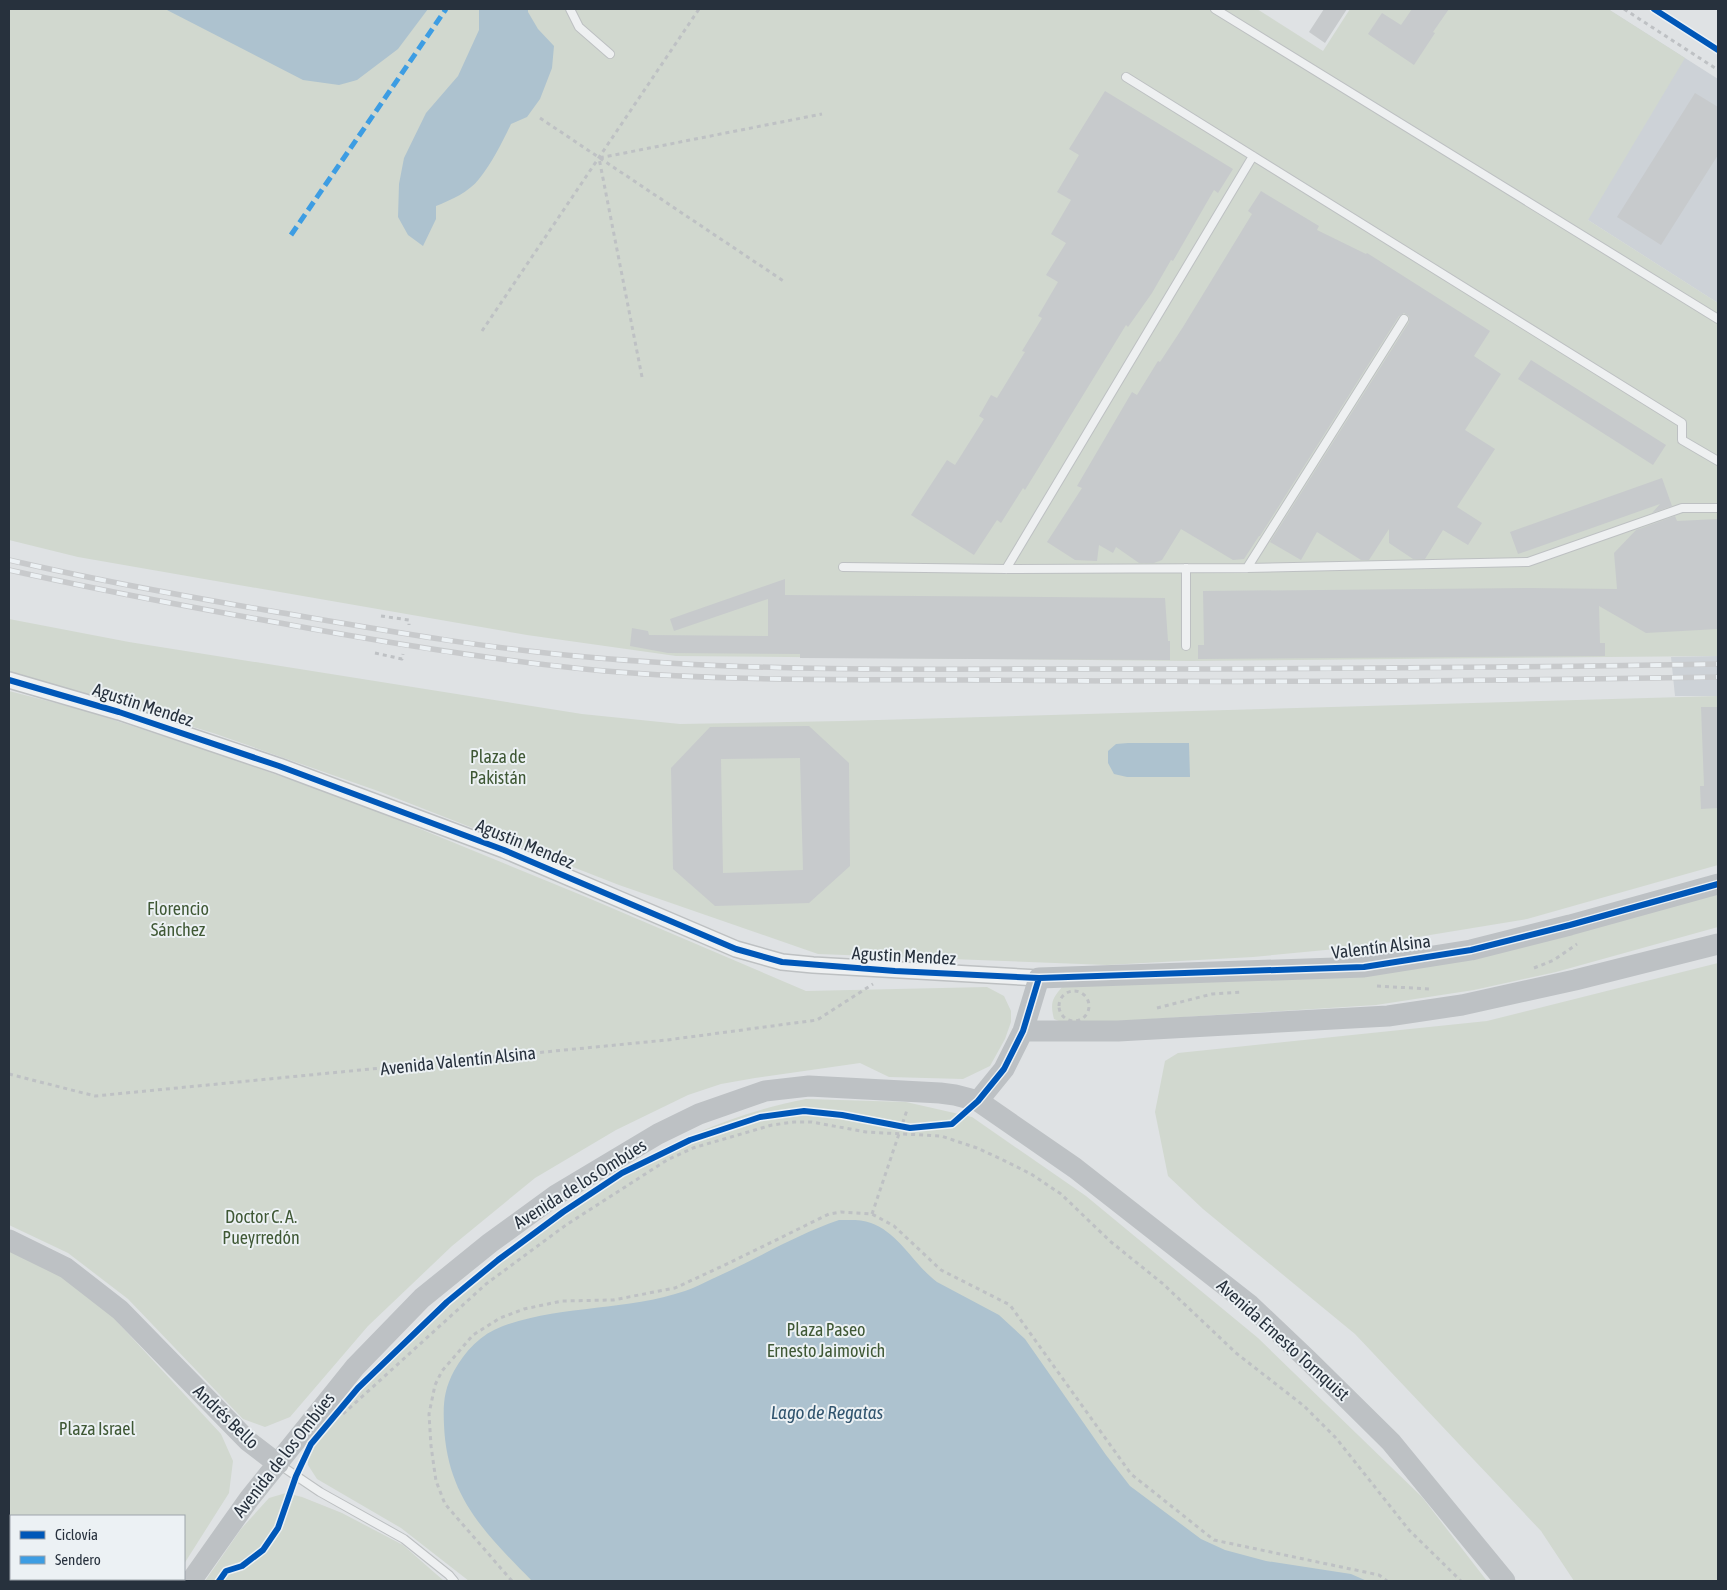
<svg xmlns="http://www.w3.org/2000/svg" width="1727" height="1590" font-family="'Asap Condensed',sans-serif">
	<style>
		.built { fill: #cdd2d7 }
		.green { fill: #d1d8cf }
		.water { fill: #adc2cf }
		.building { fill: #c7cacc; fill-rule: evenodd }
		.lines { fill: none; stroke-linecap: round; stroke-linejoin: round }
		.lane-casing { stroke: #bdc0c2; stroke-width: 10 }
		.street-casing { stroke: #bdc0c2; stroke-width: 18 }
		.path { stroke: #bec1c4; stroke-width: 3; stroke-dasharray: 4 4; stroke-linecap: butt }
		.lane { stroke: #eef0f1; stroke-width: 8 }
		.street { stroke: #eef0f1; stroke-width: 15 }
		.secondary { stroke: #bdc1c4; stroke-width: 21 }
		.rail-casing { stroke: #c8cacc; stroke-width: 5.5 }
		.rail { stroke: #ecf1f4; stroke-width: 4; stroke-dasharray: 11; stroke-linecap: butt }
		.quiet { stroke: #3d9de3; stroke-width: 5; stroke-dasharray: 10 5; stroke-linecap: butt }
		.cycleway-casing { stroke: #ecf1f4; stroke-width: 9 }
		.cycleway { stroke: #0057b8; stroke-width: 6 }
		.labels { text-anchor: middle; stroke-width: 4; stroke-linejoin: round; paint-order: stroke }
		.street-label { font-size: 18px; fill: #27313d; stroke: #ecf1f4 }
		.park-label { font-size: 18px; fill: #3f5835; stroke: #ecf1f4 }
		.water-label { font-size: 19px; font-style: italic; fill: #32556f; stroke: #ecf1f4 }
	</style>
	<rect width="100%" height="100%" fill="#dfe2e4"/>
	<path class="built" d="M 1608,9 L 1718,79 L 1718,303 L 1588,220 Z
		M 1718,656 L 1718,696 L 1675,696 L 1671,657 Z"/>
	<path class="green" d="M 9,9 L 1257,9 L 1323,51 L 1350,9 L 1608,9 L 1685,58 L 1588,220 L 1718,303 L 1718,656 L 1190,661 L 676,656 L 527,635 L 78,557 L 9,540 Z
		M 9,619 L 129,642 L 582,714 L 680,724 L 843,721 L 1718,696 L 1718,865 L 1527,919 L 1357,947 L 1253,957 L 1107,965 L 818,954 L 619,885 L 378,791 L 213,733 L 9,671 Z
		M 9,691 L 83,710 L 224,756 L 362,805 L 586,897 L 806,991 L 987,987 L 1004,996 L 1011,1011 L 1011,1022 L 1005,1039 L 990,1066 L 963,1079 L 889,1077 L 860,1063 L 755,1078 L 721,1084 L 688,1095 L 616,1130 L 535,1178 L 452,1246 L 368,1326 L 290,1417 L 265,1427 L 243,1419 L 128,1299 L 68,1253 L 9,1225 Z
		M 1718,892 L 1718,927 L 1556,972 L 1474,990 L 1376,1005 L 1072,1024 L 1064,1023 L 1054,1019 C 1050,1003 1052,999 1062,987 L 1348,975 Z
		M 1718,963 L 1718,1581 L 1574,1581 L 1541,1531 L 1355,1334 L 1203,1209 L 1168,1176 L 1155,1112 L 1165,1061 L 1178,1053 L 1487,1021 Z
		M 806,1099 L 906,1102 L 972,1117 L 1086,1196 L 1258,1338 L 1422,1497 L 1487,1581 L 469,1581 L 401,1528 L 317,1479 L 308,1465 L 307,1447 C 317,1433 327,1418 338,1404 C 381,1356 429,1313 479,1272 C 575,1193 682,1123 806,1099 Z
		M 9,1250 L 61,1276 L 111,1315 L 221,1434 L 233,1461 L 229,1493 L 184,1564 L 184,1516 L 11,1516 L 11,1559 L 9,1556 Z
		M 286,1493 L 302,1497 L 342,1513 L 403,1545 L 444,1581 L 205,1581 L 241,1529 L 269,1498 Z
		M 33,1579 L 175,1579 L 173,1581 L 36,1581 Z"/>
	<path class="water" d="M 165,9 L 428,9 L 398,49 L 357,80 L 339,85 L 303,80 Z
		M 479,9 L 528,9 L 528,12 L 538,29 L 554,46 L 552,68 L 540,99 L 527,117 L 511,124 C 502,143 492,163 479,179 C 469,192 451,200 436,206 L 436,219 L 423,246 L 408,235 L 398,217 L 399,184 L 404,158 L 426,113 L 458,76 L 479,30 Z
		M 1128,743 L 1189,743 L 1190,777 L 1127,777 L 1114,774 L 1108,763 L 1108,751 L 1116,744 Z
		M 839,1220 C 850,1220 861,1219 871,1223 C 899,1233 914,1265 937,1282 L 999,1315 L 1025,1339 L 1106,1455 L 1130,1486 L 1201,1539 L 1225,1550 L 1266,1561 L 1351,1574 L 1367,1581 L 532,1581 C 485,1533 447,1497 444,1425 C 443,1403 444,1390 454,1371 C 465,1351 481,1334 503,1326 C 561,1305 626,1311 685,1291 C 694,1288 703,1283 712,1279 C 755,1260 795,1235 839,1220 Z"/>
	<path class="building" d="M 1324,9 L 1347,9 L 1325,43 L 1309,32 Z
		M 1412,9 L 1449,9 L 1433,32 L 1435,33 L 1414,65 L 1368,34 L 1382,13 L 1401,25 Z
		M 1105,91 L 1233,169 L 1218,193 L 1214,190 L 1173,261 L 1171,260 L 1152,293 L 1128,327 L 1126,325 L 1025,490 L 1023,488 L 1001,523 L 997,520 L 974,555 L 911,515 L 947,460 L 955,465 L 984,419 L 979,416 L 991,395 L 997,398 L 1025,352 L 1022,351 L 1042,318 L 1038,316 L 1058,282 L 1046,275 L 1066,243 L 1051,234 L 1071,200 L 1057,192 L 1079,155 L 1069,149 Z
		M 1695,93 L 1718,107 L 1718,155 L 1661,245 L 1617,217 Z
		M 1261,191 L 1319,226 L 1317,230 L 1366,254 L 1367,253 L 1490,331 L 1474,356 L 1501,374 L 1465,430 L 1495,449 L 1457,507 L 1482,523 L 1468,545 L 1443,530 L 1425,559 L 1413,559 L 1389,543 L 1389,529 L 1369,560 L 1361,560 L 1317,532 L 1301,560 L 1270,542 L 1409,322 L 1409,316 L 1404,313 L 1399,316 L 1260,536 L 1259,536 L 1244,559 L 1233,560 L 1181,529 L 1162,560 L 1154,563 L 1139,563 L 1116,547 L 1113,553 L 1099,545 L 1097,561 L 1075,560 L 1047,542 L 1082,488 L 1077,486 L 1132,392 L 1137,395 L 1158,361 L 1160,362 L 1183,327 L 1252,214 L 1248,211 Z
		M 1531,360 L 1666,445 L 1653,465 L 1518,379 Z
		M 1662,478 L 1672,506 L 1652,513 L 1660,504 L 1518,554 L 1510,532 Z
		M 1675,516 L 1677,521 L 1718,519 L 1718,629 L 1646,633 L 1599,606 L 1600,643 L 1605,643 L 1605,656 L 1198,659 L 1198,645 L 1204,645 L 1203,591 L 1531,588 L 1617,589 L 1614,553 L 1636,530 Z
		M 785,579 L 785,595 L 1165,598 L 1168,641 L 1170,641 L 1170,660 L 800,658 L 800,654 L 668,653 L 630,646 L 632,628 L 648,631 L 649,635 L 768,636 L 768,599 L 674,631 L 670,619 Z
		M 1701,707 L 1718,707 L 1718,808 L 1701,809 L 1700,786 L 1704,786 Z
		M 809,726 L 849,763 L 850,866 L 809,903 L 715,906 L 673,869 L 671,768 L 710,727 ZM 800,758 L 803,870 L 723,873 L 721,759 Z"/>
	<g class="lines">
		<g class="lane-casing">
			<path id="lane" d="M 570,9 L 579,27 L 610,54
				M 1215,9 L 1718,319
				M 1126,77 L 1682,423 L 1682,440 L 1718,461
				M 843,567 L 1006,569 L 1247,568 L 1528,562 L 1682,508 L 1718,508
				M 1186,568 L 1186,646
				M 1247,568 L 1404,319
				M 1006,569 L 1253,156
				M 280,1465 L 320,1492 L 404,1539 L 449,1575 L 454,1581"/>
		</g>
		<g class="street-casing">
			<path id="street" d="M 9,680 L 119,712 L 279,766 L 504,850 L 736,949 L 782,962 L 813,965 L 1039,978"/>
		</g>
		<path class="path" d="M 1624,9 L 1718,70
			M 540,118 L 785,282
			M 482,331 L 699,9
			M 642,377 L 599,158 L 822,114
			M 381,616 L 409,620 L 409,625
			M 375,653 L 402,659 L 403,654
			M 1534,968 L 1554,960 L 1577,944
			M 1377,986 L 1429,989
			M1059 1006a15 15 0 1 1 30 0a15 15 0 1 1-30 0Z
			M 1157,1008 L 1212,994 L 1242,992
			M 9,1074 L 95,1096 L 667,1040 L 817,1020 L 873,984
			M 872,1214 L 907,1110
			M 343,1414 L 486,1284 L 566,1225 L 667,1160 L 693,1148 L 772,1125 L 794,1122 L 812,1122 L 866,1132 L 941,1136 L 977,1148 L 1001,1159 L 1031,1174 L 1061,1194 L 1111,1242 L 1162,1283 L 1236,1353 L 1304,1406 L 1336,1438 L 1409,1530 L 1461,1581
			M 512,1581 L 445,1504 L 436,1481 L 431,1446 L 429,1414 L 435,1385 L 442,1371 L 473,1335 L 500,1318 L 524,1309 L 562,1301 L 613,1300 L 675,1288 L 729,1263 L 829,1214 L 841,1212 L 872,1214 L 894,1226 L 941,1270 L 1010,1305 L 1131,1474 L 1214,1540 L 1379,1575 L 1387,1581"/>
		<use href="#lane" class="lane"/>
		<use href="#street" class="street"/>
		<path class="secondary" d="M 1023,1031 L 1118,1031 L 1388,1016 L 1462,1005 L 1575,980 L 1718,944
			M 978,1101 L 1004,1069 L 1023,1031 L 1039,978 L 1364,967 L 1471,950 L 1570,925 L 1718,884
			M 9,1240 L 66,1268 L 120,1310 L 248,1441 L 278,1464
			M 191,1581 L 249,1499 L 355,1367 L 422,1298 L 490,1243 L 556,1195 L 658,1134 L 699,1114 L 765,1091 L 809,1086 L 940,1093 L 955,1095 L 978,1101 L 1075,1168 L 1250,1305 L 1308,1360 L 1391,1442 L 1505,1581"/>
		<g class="rail-casing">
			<path id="rail" d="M 9,560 C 96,580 183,596 271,611 C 377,629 481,648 587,657 C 751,672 915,669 1079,669 C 1292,669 1505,668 1718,664
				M 9,570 C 99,590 189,607 280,623 C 388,643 496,661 605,671 C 733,682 864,679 993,680 C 1235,683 1477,681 1718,677"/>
		</g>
		<use href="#rail" class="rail"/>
		<path class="quiet" d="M 291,235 L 446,9"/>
		<g class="cycleway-casing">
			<path id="cycleway" d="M 1654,9 L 1718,50
				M 9,680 L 119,712 L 279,766 L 504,850 L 736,949 L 782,962 L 895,971 L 1039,978 L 1364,967 L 1471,950 L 1570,925 L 1718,884
				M 219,1581 L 226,1571 L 242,1566 L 263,1550 L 278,1528 L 296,1476 L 311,1444 L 358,1388 L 447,1302 L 498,1260 L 563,1212 L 622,1173 L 690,1140 L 760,1117 L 804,1111 L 842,1115 L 910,1128 L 952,1124 L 978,1101 L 1004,1069 L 1023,1031 L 1039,978"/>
		</g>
		<use href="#cycleway" class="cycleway"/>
	</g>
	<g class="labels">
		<g class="street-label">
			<text transform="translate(143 705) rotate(18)" y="6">Agustin Mendez</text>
			<text transform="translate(525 844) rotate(22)" y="6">Agustin Mendez</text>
			<text transform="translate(1381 947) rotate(-7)" y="6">Valentín Alsina</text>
			<text transform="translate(904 956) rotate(3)" y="6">Agustin Mendez</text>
			<text transform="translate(458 1061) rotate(-6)" y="6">Avenida Valentín Alsina</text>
			<text transform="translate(580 1184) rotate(-32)" y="6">Avenida de los Ombúes</text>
			<text transform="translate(1283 1340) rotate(42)" y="6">Avenida Ernesto Tornquist</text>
			<text transform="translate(226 1417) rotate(44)" y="6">Andrés Bello</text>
			<text transform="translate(284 1455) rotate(-52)" y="6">Avenida de los Ombúes</text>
		</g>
		<g class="park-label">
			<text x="498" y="763">Plaza de<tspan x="498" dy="21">Pakistán</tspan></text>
			<text x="178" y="915">Florencio<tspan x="178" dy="21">Sánchez</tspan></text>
			<text x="261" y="1223">Doctor C. A.<tspan x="261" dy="21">Pueyrredón</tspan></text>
			<text x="826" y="1336">Plaza Paseo<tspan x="826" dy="21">Ernesto Jaimovich</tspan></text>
			<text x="97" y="1435">Plaza Israel</text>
		</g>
		<g class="water-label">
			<text x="827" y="1419">Lago de Regatas</text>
		</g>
	</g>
	<rect width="1727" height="1590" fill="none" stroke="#27313d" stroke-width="20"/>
	<rect x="10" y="1515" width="175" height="65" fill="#ecf1f4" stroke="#9da4ab"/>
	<rect x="20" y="1531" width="25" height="8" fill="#0057b8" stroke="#9da4ab"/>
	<text x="55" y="1540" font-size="15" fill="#27313d">Ciclovía</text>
	<rect x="20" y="1556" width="25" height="8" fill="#3d9de3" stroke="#9da4ab"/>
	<text x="55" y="1565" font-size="15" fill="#27313d">Sendero</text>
</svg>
